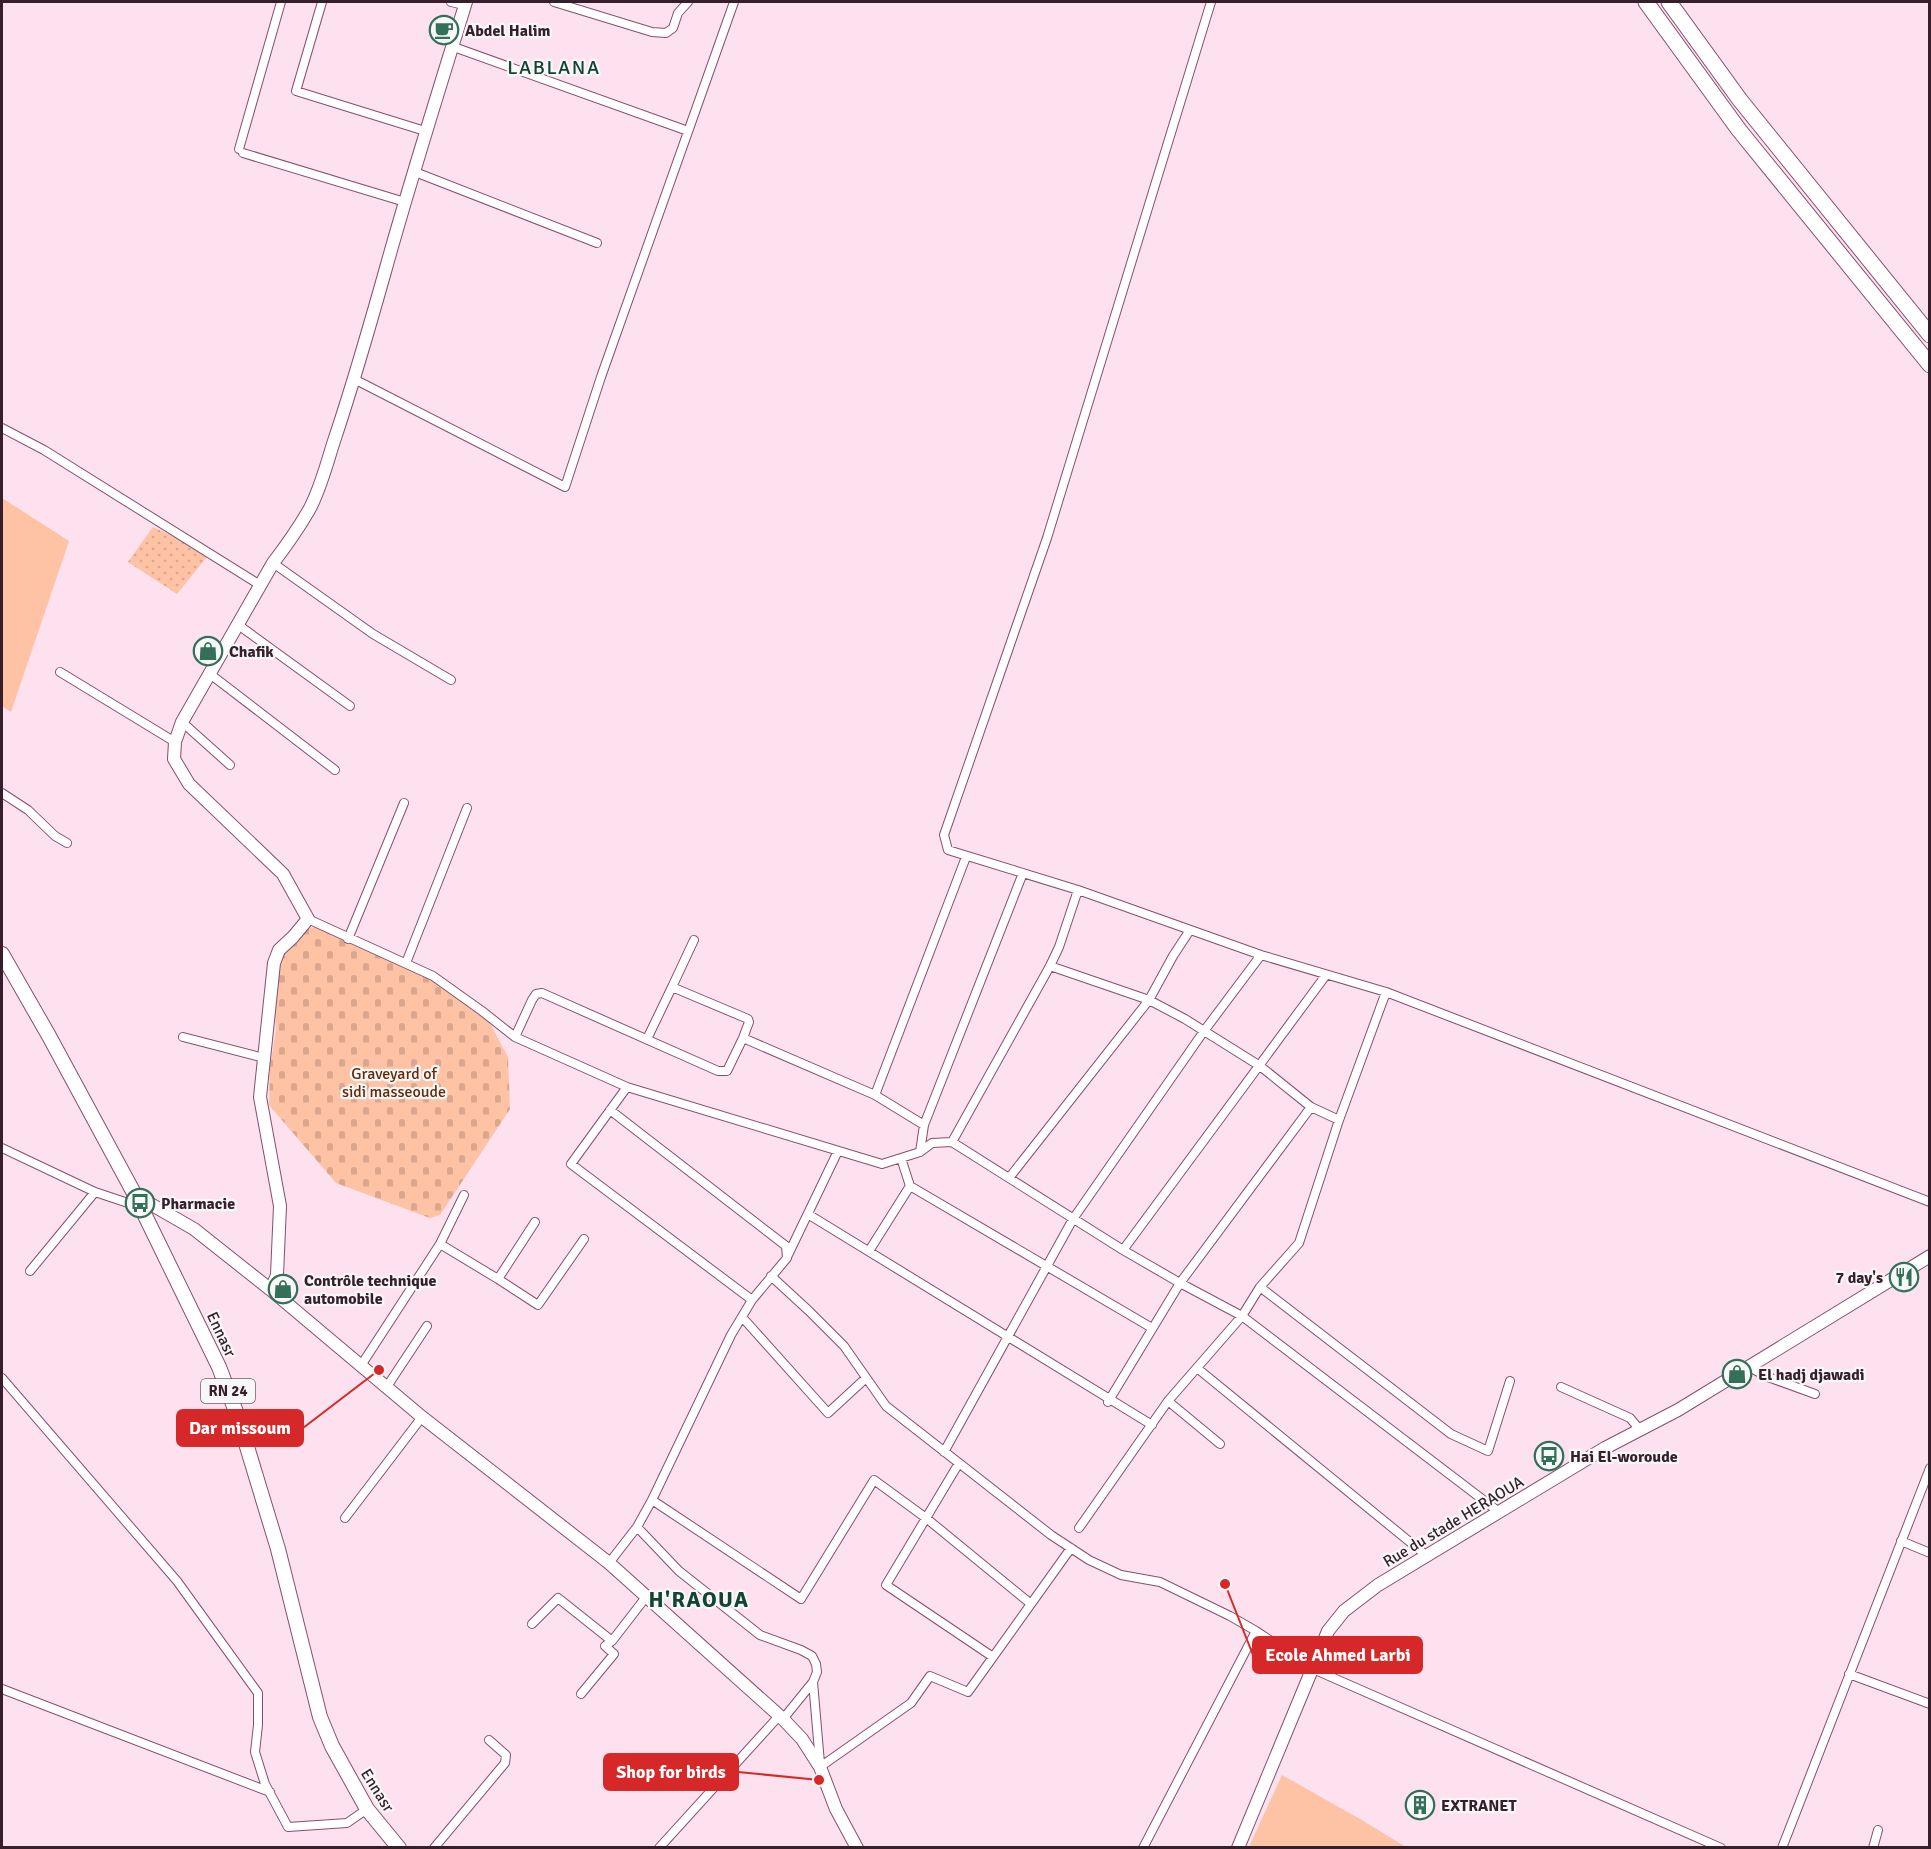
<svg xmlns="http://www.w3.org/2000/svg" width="1931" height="1849" font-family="Signika,sans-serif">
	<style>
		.grass { fill: url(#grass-dots) }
		.cemetery { fill: url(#cemetery-stones) }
		.park { fill: #fec2a5 }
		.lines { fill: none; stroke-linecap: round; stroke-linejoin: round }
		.street-casing { stroke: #874e6e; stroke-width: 10 }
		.secondary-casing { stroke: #874e6e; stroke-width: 14 }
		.primary-casing { stroke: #874e6e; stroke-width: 16 }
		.highway-casing { stroke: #874e6e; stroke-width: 17 }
		.street { stroke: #fff; stroke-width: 8 }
		.secondary { stroke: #fff; stroke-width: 12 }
		.primary { stroke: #fff; stroke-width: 14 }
		.highway { stroke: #fff; stroke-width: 15 }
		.labels { text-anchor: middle; stroke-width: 4.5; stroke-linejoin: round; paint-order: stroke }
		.shield { fill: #f7f7f7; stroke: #705f68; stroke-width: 1.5 }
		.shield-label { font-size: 15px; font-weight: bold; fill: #361e2b }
		.poi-label { font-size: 16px; font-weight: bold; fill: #361e2b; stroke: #f7f7f7; text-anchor: start }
		.park-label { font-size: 16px; fill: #622906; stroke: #f7f7f7 }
		.street-label { font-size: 16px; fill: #361e2b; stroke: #f7f7f7 }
		.quarter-label { font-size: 20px; letter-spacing: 1.5px; fill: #134433; stroke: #f7f7f7 }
		.district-label { font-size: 22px; font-weight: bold; letter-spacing: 1.5px; fill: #134433; stroke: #f7f7f7 }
		.leader { fill: none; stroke: #d62828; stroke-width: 2 }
		.callout-dot { fill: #d62828; stroke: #f7f7f7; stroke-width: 2 }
		.callout { fill: #d62828; stroke: #d62828; stroke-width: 2 }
		.callout-label { font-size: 18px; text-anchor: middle; font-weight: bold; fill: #fff }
	</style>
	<defs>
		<pattern id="grass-dots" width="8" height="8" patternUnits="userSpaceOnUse" patternTransform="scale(1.5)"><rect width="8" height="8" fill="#fec2a5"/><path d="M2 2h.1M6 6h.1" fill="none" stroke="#daa68e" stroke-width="1.8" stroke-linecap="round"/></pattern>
		<pattern id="cemetery-stones" width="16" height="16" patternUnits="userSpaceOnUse" patternTransform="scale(1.5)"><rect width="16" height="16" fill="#fec2a5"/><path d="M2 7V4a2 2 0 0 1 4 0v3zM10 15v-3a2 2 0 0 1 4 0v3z" fill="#daa68e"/></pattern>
	</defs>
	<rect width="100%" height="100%" fill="#fde1ef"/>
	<path class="grass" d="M 153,527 L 210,553 L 177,594 L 128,562 Z"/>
	<path class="cemetery" d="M 321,925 L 400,958 L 484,1012 L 508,1057 L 510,1109 L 440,1215 L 430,1218 L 336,1183 L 269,1105 L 270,1067 L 276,1029 L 273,992 L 278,957 L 301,931 Z"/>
	<path class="park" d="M 2,498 L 69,541 L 11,712 L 2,706 Z
		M 1282,1775 L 1360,1819 L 1406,1847 L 1249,1847 Z"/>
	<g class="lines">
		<g class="street-casing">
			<path id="street" d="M 322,2 L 296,91 L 425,131
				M 451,2 L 464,5
				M 554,2 L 652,32 L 666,33 L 673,28 L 678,13 L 688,2
				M 1211,2 L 1047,538 L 944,835 L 948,850 L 1078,890 L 1261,955 L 1386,992 L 1930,1202
				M 451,46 L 688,131
				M 239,149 L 281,2
				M 243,153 L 405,202
				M 415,172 L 597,243
				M 354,379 L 565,487 L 601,377 L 734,2
				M 2,428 L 44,450 L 260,585
				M 273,563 L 373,634 L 451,680
				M 237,624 L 350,706
				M 60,672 L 175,742
				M 210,674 L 335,770
				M 182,722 L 230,765
				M 2,793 L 28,810 L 55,836 L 67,843
				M 308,919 L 433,976 L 482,1011 L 515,1037 L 627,1087 L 882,1164 L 920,1152 L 932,1143 L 952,1142 L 1123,1250 L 1180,1283 L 1242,1316 L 1499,1512
				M 348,939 L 404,803
				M 406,963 L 467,808
				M 1050,966 L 1149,1000 L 1185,1019 L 1260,1066 L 1311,1107 L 1339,1120
				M 672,987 L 694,940
				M 183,1037 L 264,1058
				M 515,1037 L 532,1000 L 536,994 L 542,993 L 718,1071 L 727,1071 L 743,1038 L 875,1095 L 924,1125
				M 647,1039 L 672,987 L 748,1019 L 749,1022 L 743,1038
				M 627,1087 L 571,1164 L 752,1300
				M 875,1095 L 966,857
				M 952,1142 L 1050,966 L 1059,947 L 1078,890
				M 2,1148 L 95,1192 L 140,1207
				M 920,1152 L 924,1125 L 1023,873
				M 901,1158 L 910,1186 L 1152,1328
				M 1009,1178 L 1149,1000 L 1173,956 L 1190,930
				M 811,1216 L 1152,1425
				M 440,1244 L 498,1279 L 538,1305 L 584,1239
				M 1123,1250 L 1326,975
				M 869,1251 L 910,1186
				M 787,1257 L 838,1151
				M 30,1271 L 95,1192
				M 771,1276 L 809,1311 L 844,1346 L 886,1406 L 1051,1535 L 1089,1560 L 1121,1575 L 1160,1582 L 1230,1616 L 1256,1631 L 1313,1669 L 1721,1848
				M 498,1279 L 535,1222
				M 1260,1287 L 1451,1434 L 1488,1451 L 1510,1381
				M 742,1317 L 828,1413 L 866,1378
				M 360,1367 L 440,1244 L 464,1195
				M 1749,1367 L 1768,1377 L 1815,1394
				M 1197,1368 L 1427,1556
				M 2,1378 L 177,1581 L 258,1693 L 258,1725 L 255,1752 L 265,1784 L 288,1827 L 347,1823 L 367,1809
				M 1561,1387 L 1630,1418 L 1640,1430
				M 386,1388 L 427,1326
				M 1108,1402 L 1180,1283 L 1311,1107
				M 1220,1444 L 1168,1401 L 1242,1316 L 1260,1287 L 1299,1243 L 1339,1120 L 1386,992
				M 944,1452 L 1073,1219 L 1204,1031 L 1261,955
				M 959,1463 L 886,1585 L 993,1657
				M 652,1500 L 801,1599 L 874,1480 L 926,1518 L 1031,1604
				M 345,1518 L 422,1417
				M 637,1527 L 679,1571 L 760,1635 L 801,1650 L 812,1656 L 816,1664 L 817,1672 L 813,1682 L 820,1763
				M 1079,1528 L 1168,1401
				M 1901,1541 L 1930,1553
				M 609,1563 L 637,1527 L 652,1500 L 731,1335 L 752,1300 L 787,1258 L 786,1246 L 610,1110
				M 532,1624 L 558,1598 L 612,1641
				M 1849,1674 L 1930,1704
				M 2,1689 L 270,1792
				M 581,1694 L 614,1654 L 605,1646 L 612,1641 L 646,1597
				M 783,1719 L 813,1682
				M 820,1767 L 911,1703 L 930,1676 L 968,1692 L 1071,1548
				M 434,1848 L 505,1763 L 506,1755 L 489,1740
				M 659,1848 L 779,1716
				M 1143,1848 L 1256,1631
				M 1782,1848 L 1930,1468
				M 1873,1848 L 1878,1830"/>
		</g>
		<g class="secondary-casing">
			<path id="secondary" d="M 135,1195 L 194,1229 L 271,1290 L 422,1417 L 609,1563 L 783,1719 L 802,1739 L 820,1767 L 836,1809 L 857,1848
				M 271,1290 L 277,1275 L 280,1206 L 260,1097 L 274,963 L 279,950 L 293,937 L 308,919 L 283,874 L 189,784 L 174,759 L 175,742 L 182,722 L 273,563 C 286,546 298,529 309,510 C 321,488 327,462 335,438 C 354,381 370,325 386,268 C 411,178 439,90 466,2
				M 1238,1848 L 1328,1631 L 1344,1611 L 1378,1585 L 1605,1448 L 1678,1410 L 1930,1256"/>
		</g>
		<g class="primary-casing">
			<path id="primary" d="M 2,954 L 49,1036 L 135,1195 L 219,1367 L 238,1417 L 278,1549 L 320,1717 L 332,1746 L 367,1809 L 399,1848"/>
		</g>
		<g class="highway-casing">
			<path id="highway" d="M 1646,2 L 1739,130 L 1930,365
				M 1669,2 L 1740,100 L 1930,335"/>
		</g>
		<use href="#street" class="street"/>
		<use href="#secondary" class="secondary"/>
		<use href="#primary" class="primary"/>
		<use href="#highway" class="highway"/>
	</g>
	<defs>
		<g id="cafe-ring" transform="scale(1.5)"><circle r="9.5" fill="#f7f7f7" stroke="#346f59" stroke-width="1.5"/><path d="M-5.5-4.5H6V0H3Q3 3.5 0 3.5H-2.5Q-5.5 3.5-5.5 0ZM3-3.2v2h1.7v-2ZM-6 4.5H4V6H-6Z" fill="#346f59"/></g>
		<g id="shop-ring" transform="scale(1.5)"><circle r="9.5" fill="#f7f7f7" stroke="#346f59" stroke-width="1.5"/><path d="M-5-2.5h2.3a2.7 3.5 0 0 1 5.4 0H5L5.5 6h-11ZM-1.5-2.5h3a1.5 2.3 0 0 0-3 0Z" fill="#346f59"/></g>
		<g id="bus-ring" transform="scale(1.5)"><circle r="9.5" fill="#f7f7f7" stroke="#346f59" stroke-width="1.5"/><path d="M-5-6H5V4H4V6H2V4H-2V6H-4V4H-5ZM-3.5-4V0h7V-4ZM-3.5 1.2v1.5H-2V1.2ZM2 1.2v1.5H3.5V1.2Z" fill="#346f59"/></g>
		<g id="restaurant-ring" transform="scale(1.5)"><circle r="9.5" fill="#f7f7f7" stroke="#346f59" stroke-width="1.5"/><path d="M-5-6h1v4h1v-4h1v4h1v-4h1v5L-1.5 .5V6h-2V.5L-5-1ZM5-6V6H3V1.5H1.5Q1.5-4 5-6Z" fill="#346f59"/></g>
		<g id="building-ring" transform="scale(1.5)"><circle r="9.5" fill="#f7f7f7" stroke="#346f59" stroke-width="1.5"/><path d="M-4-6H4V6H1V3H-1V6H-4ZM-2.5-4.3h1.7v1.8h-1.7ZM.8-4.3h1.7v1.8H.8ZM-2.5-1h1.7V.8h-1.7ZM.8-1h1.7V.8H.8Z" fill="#346f59"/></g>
	</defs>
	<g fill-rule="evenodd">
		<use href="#cafe-ring" x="444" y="30"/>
		<use href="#shop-ring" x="208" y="651"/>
		<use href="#bus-ring" x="140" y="1203"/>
		<use href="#restaurant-ring" x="1904" y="1277"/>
		<use href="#shop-ring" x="283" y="1289"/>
		<use href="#shop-ring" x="1737" y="1374"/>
		<use href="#bus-ring" x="1549" y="1456"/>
		<use href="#building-ring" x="1420" y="1805"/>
	</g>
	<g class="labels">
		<rect class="shield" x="201" y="1379" width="54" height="24" rx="4.5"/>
		<g class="shield-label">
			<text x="228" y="1396">RN 24</text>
		</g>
		<g class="poi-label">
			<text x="465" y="36">Abdel Halim</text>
			<text x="229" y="657">Chafik</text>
			<text x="161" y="1209">Pharmacie</text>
			<text x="1883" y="1283" text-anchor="end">7 day's</text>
			<text x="304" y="1286">Contrôle technique<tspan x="304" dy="18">automobile</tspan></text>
			<text x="1758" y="1380">El hadj djawadi</text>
			<text x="1570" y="1462">Hai El-woroude</text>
			<text x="1441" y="1811">EXTRANET</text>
		</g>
		<g class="park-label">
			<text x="394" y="1079">Graveyard of<tspan x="394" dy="18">sidi masseoude</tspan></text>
		</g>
		<g class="street-label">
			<text transform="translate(222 1334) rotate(65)" y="6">Ennasr</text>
			<text transform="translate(1453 1521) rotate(-31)" y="6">Rue du stade HERAOUA</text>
			<text transform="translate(378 1790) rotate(58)" y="6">Ennasr</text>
		</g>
		<g class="quarter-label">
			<text x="554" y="74">LABLANA</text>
		</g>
		<g class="district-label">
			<text x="699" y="1607">H'RAOUA</text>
		</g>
	</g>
	<path class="leader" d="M379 1370L303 1428M1225 1584L1253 1655M819 1780L738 1772"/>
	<g class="callout-dot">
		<circle cx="379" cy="1370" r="6"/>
		<circle cx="1225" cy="1584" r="6"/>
		<circle cx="819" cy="1780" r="6"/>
	</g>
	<g class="callout">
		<rect x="177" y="1410" width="126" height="36" rx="6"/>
		<rect x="1253" y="1637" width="169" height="36" rx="6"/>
		<rect x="604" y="1754" width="134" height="36" rx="6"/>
	</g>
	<g class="callout-label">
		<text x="240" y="1434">Dar missoum</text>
		<text x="1338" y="1661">Ecole Ahmed Larbi</text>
		<text x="671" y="1778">Shop for birds</text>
	</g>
	<rect width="1931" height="1849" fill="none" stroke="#361e2b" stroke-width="6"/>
</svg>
